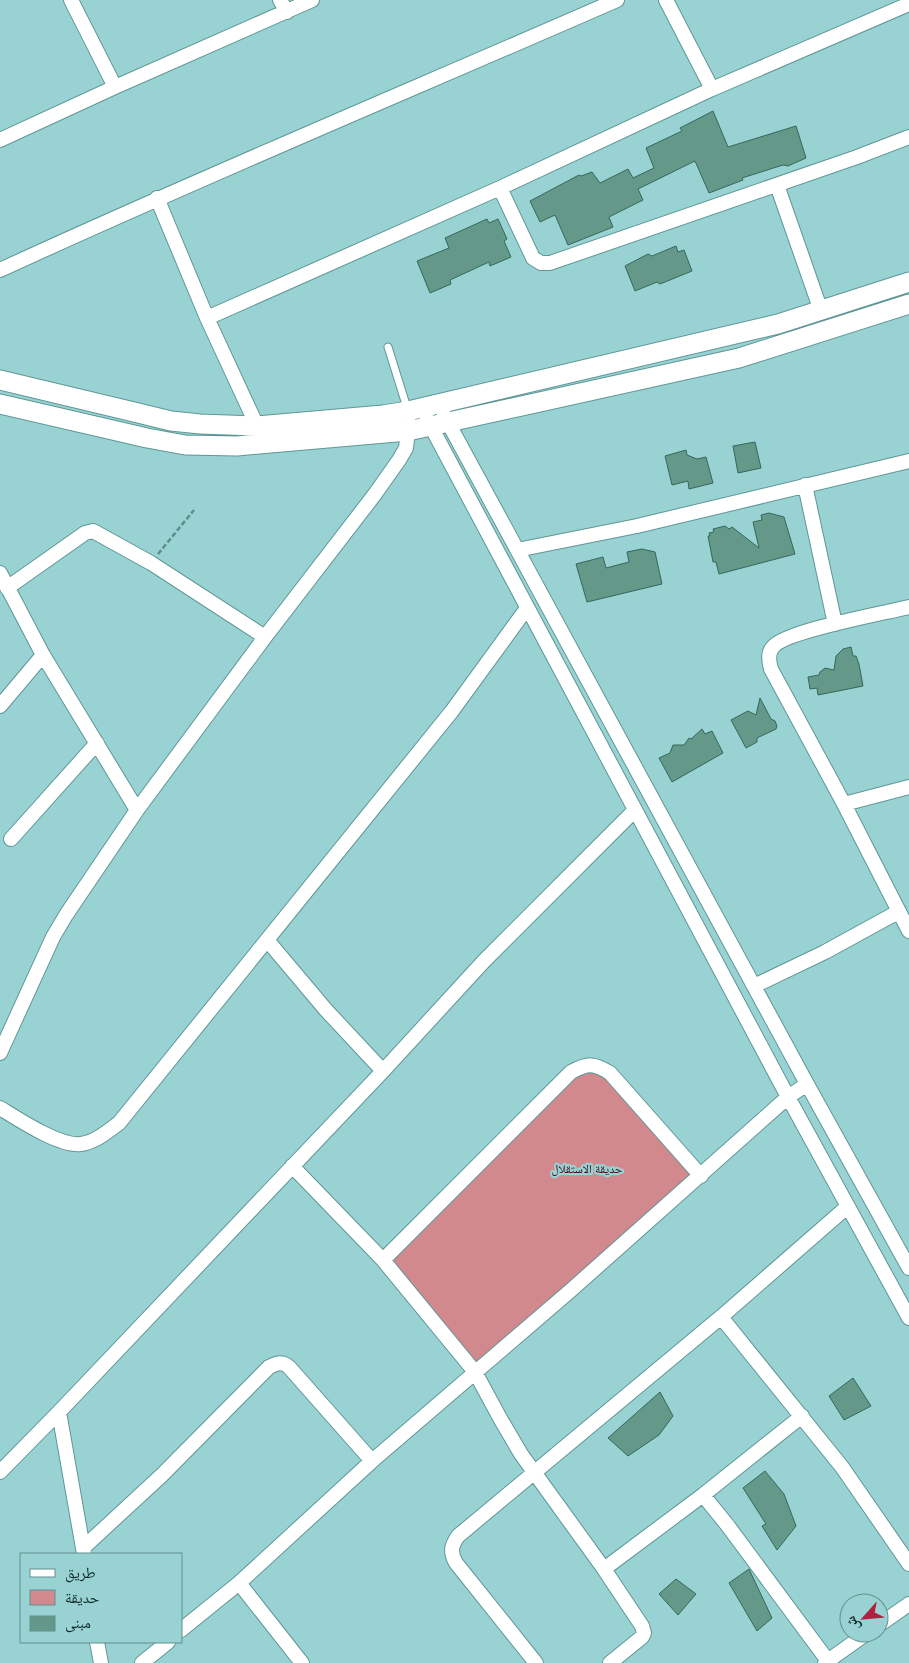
<svg xmlns="http://www.w3.org/2000/svg" width="909" height="1663" font-family="'Open Sans','Noto Naskh Arabic',sans-serif">
	<style>
		.green { fill: #d1898e }
		.building { fill: #649889; stroke: #35685b }
		.lines { fill: none; stroke-linecap: round; stroke-linejoin: round }
		.service-casing { stroke: #5e9796; stroke-width: 9 }
		.minor-casing { stroke: #5e9796; stroke-width: 16 }
		.secondary-casing { stroke: #5e9796; stroke-width: 21 }
		.path { stroke: #608c8c; stroke-width: 2.5; stroke-dasharray: 5 2.5; stroke-linecap: butt }
		.service { stroke: #fff; stroke-width: 7 }
		.minor { stroke: #fff; stroke-width: 14 }
		.secondary { stroke: #fff; stroke-width: 19 }
		.labels { text-anchor: middle; stroke-width: 4.5; stroke-linejoin: round; paint-order: stroke }
		.park-label { font-size: 12px; fill: #510517; stroke: #98d2d2 }
	</style>
	<rect width="100%" height="100%" fill="#98d2d2"/>
	<path class="green" d="M 598,1065 L 701,1176 L 479,1368 L 383,1260 L 571,1072 Z"/>
	<path class="building" d="M 713,111 L 728,147 L 796,126 L 806,158 L 788,166 L 783,165 L 742,178 L 743,180 L 709,193 L 695,161 L 638,189 L 643,200 L 609,217 L 613,227 L 568,245 L 555,215 L 540,222 L 530,201 L 579,175 L 581,176 L 592,172 L 600,183 L 628,169 L 633,178 L 654,168 L 646,148 L 682,131 L 680,128 Z
		M 487,219 L 489,223 L 498,219 L 507,239 L 504,241 L 511,257 L 490,266 L 489,262 L 450,280 L 451,284 L 430,293 L 417,261 L 449,248 L 445,238 Z
		M 676,246 L 678,252 L 684,250 L 692,271 L 660,284 L 657,282 L 635,291 L 625,266 L 648,254 L 652,256 Z
		M 755,442 L 761,468 L 738,473 L 733,446 Z
		M 686,450 L 687,455 L 697,459 L 706,457 L 713,483 L 689,489 L 688,481 L 672,485 L 665,456 Z
		M 769,513 L 784,517 L 795,554 L 719,574 L 716,562 L 713,562 L 708,536 L 710,536 L 709,533 L 714,532 L 713,529 L 725,526 L 729,529 L 732,527 L 759,548 L 753,522 L 762,520 L 761,515 Z
		M 642,549 L 655,552 L 662,584 L 587,602 L 576,564 L 603,557 L 606,568 L 629,562 L 627,552 Z
		M 851,647 L 853,656 L 856,656 L 859,664 L 863,686 L 818,695 L 817,688 L 810,689 L 808,677 L 819,675 L 820,672 L 825,668 L 834,670 L 836,656 L 843,649 Z
		M 760,698 L 771,719 L 775,721 L 777,726 L 776,729 L 757,738 L 757,742 L 746,748 L 731,720 L 748,711 L 756,715 Z
		M 702,729 L 705,734 L 712,731 L 723,753 L 672,782 L 659,758 L 670,753 L 673,745 L 684,745 L 689,738 L 691,739 Z
		M 853,1378 L 871,1406 L 844,1420 L 829,1396 Z
		M 660,1392 L 673,1416 L 659,1435 L 628,1456 L 608,1438 Z
		M 765,1471 L 784,1494 L 796,1526 L 777,1550 L 762,1526 L 766,1524 L 743,1488 Z
		M 749,1569 L 772,1618 L 757,1631 L 729,1583 Z
		M 676,1579 L 696,1594 L 678,1615 L 659,1594 Z"/>
	<g class="lines">
		<g class="service-casing">
			<path id="service" d="M 388,347 L 408,411"/>
		</g>
		<g class="minor-casing">
			<path id="minor" d="M 71,0 L 115,87
				M 280,0 L 287,12
				M 666,0 L 712,89
				M 0,140 L 115,87 L 312,0
				M 777,185 L 821,311
				M 500,188 L 533,258 L 541,263 L 550,263 L 857,157 L 909,137
				M 157,198 L 207,318 L 257,426
				M 0,270 C 204,176 411,90 617,0
				M 207,318 L 500,188 L 712,89 L 909,4
				M 444,415 L 807,1084 L 909,1268
				M 427,419 L 788,1097 L 909,1318
				M 805,485 L 835,624
				M 517,550 L 637,526 L 909,461
				M 0,573 L 43,655 L 137,810
				M 7,588 L 85,533 L 93,531 L 151,563 L 265,637
				M 909,607 C 885,613 785,631 773,647 C 767,653 769,662 771,669 L 844,804 L 909,931
				M 0,706 L 43,655
				M 844,804 L 909,787
				M 11,839 L 97,743
				M 267,940 L 326,1010 L 383,1071
				M 754,986 L 825,952 L 898,912
				M 0,1053 L 53,937 L 66,915 L 137,810 L 265,637 L 375,494 L 399,460 L 406,448 L 408,431 L 408,411
				M 0,1108 C 18,1119 60,1147 81,1144 C 96,1142 108,1131 119,1123 L 452,711 L 527,608
				M 292,1166 L 383,1260 L 475,1372 L 501,1420 L 521,1454 L 604,1569 L 642,1626 L 644,1633 L 642,1637 L 610,1663
				M 383,1260 L 571,1072 C 588,1063 594,1063 610,1073 L 701,1176
				M 721,1317 L 842,1467 L 909,1564
				M 59,1412 L 84,1554
				M 802,1416 L 703,1495 L 728,1526 L 828,1661
				M 0,1472 L 59,1412 L 383,1071 L 484,961 L 635,810
				M 83,1548 L 162,1475 L 269,1367 C 277,1363 282,1361 289,1367 L 372,1461
				M 604,1569 L 703,1495
				M 239,1583 L 302,1663
				M 879,1625 L 909,1604
				M 181,1630 L 239,1583 L 372,1461 L 570,1291 L 788,1097 L 807,1084
				M 97,1642 L 101,1663
				M 142,1663 L 168,1642
				M 536,1663 L 456,1563 C 450,1552 451,1546 458,1536 L 721,1317 L 847,1207
				M 825,1663 L 867,1633"/>
		</g>
		<g class="secondary-casing">
			<path id="secondary" d="M 0,380 L 134,412 L 171,421 L 200,424 L 257,426 L 383,415 L 408,411 L 778,324 L 909,282
				M 0,404 L 147,438 L 185,445 L 237,446 L 408,431 L 739,358 L 909,304"/>
		</g>
		<path class="path" d="M 158,554 L 194,510"/>
		<use href="#service" class="service"/>
		<use href="#minor" class="minor"/>
		<use href="#secondary" class="secondary"/>
	</g>
	<g class="labels">
		<g class="park-label">
			<text x="587" y="1173">حديقة الاستقلال</text>
		</g>
	</g>
	<rect x="20" y="1553" width="162" height="90" fill="#98d2d2" stroke="#628e8e"/>
	<rect x="30" y="1569" width="25" height="8" fill="#ffffff" stroke="#628e8e"/>
	<text x="65" y="1578" font-size="15" fill="#112929">طريق</text>
	<rect x="30" y="1590" width="25" height="15" fill="#d1898e" stroke="#628e8e"/>
	<text x="65" y="1603" font-size="15" fill="#112929">حديقة</text>
	<rect x="30" y="1616" width="25" height="15" fill="#649889" stroke="#628e8e"/>
	<text x="65" y="1628" font-size="15" fill="#112929">مبنى</text>
	<g transform="translate(864 1618) rotate(243)"><circle r="24" fill="#98d2d2" stroke="#628e8e"/>
	<path d="M0-4L9 19L0 12L-9 19Z" fill="#b22041"/>
	<text y="-8" font-size="14" font-weight="bold" text-anchor="middle" fill="#112929">ش</text>
	</g>
</svg>
